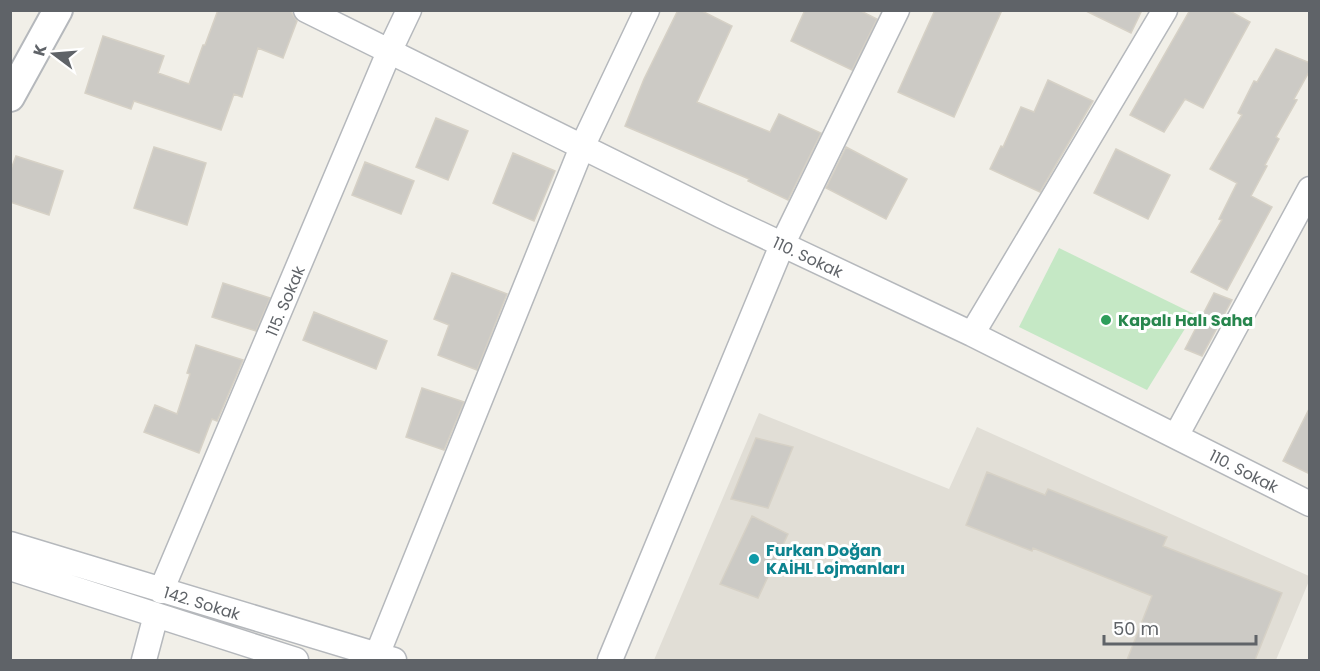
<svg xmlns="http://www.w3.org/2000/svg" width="1320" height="671" font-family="Poppins,sans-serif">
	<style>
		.education { fill: #e1ded6 }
		.green { fill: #c5e8c5 }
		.building { fill: #cccac5; stroke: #d6d1c6; stroke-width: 1.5 }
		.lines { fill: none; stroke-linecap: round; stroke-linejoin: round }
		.minor-casing { stroke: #b5b8bc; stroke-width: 27 }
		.tertiary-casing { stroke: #b5b8bc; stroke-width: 32 }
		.minor { stroke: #fff; stroke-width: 24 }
		.tertiary { stroke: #fff; stroke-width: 28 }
		.leisure-dot { fill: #2e9e5b; stroke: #fff; stroke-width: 2 }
		.culture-dot { fill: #0f9aa8; stroke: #fff; stroke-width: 2 }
		.labels { text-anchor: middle; stroke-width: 6; stroke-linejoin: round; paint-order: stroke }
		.street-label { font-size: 16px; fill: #5f6368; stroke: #fff }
		.leisure-label { font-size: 16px; font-weight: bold; fill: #27864d; stroke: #fff; text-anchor: start }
		.culture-label { font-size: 16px; font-weight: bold; fill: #0d838f; stroke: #fff; text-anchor: start }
	</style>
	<rect width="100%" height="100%" fill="#f1efe8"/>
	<path class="education" d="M 759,413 L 949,489 L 977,427 L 1309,576 L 1309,581 L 1276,660 L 654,660 Z"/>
	<path class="green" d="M 1059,248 L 1194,314 L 1147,390 L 1019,327 Z"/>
	<path class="building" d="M 218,10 L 290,10 L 297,21 L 283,58 L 258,48 L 242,97 L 234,94 L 221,130 L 134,101 L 131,109 L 85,93 L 103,36 L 164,56 L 158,73 L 189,84 L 203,45 L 205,45 Z
		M 678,10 L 700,10 L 732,26 L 697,102 L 770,132 L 779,114 L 821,133 L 788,200 L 748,181 L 749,179 L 625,126 L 644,79 Z
		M 805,10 L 859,10 L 877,19 L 852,70 L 791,41 Z
		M 935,10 L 1002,10 L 954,117 L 898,92 Z
		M 1084,10 L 1142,10 L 1131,33 Z
		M 1190,10 L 1228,10 L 1250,22 L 1203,108 L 1185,99 L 1164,132 L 1130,115 Z
		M 1276,49 L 1310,63 L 1310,70 L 1294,99 L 1297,100 L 1276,137 L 1279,139 L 1265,165 L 1267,166 L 1251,196 L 1272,207 L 1227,290 L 1191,272 L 1222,220 L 1219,219 L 1237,183 L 1210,169 L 1242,115 L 1238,113 L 1254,81 L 1257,82 Z
		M 1048,80 L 1093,101 L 1040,192 L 990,169 L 1001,146 L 1003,147 L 1021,107 L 1034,112 Z
		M 436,118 L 468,131 L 448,180 L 416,167 Z
		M 154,147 L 206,163 L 187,225 L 134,208 Z
		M 846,147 L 907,179 L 886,219 L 826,188 Z
		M 1116,149 L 1170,175 L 1148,219 L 1094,193 Z
		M 513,153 L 555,171 L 534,221 L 493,203 Z
		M 16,156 L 63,171 L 49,215 L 10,202 L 10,172 Z
		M 365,162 L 414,181 L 401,214 L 352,195 Z
		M 452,273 L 507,294 L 477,370 L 438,355 L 449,325 L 434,319 Z
		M 223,283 L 270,298 L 256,331 L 212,317 Z
		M 1214,293 L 1232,300 L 1202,356 L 1185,349 Z
		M 314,312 L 387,341 L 376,369 L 303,340 Z
		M 196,345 L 243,360 L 217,421 L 212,419 L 199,453 L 144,432 L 155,405 L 177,414 L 190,374 L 187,373 Z
		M 422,388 L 464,402 L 444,450 L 406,437 Z
		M 1310,407 L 1310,474 L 1283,461 Z
		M 756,438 L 793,447 L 768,508 L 731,499 Z
		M 987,472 L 1045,495 L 1048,489 L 1167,537 L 1163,546 L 1282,593 L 1255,660 L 1127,660 L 1152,596 L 1033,548 L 1032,551 L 966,525 Z
		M 752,516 L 788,534 L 758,598 L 720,584 Z"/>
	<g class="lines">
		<g class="minor-casing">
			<path id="minor" d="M 306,10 L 722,216 L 972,334 L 1310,504
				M 972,334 L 1165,10
				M 1176,436 L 1310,189
				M 10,544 L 394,660
				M 10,568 L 296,660
				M 161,591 L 389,52 L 409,10
				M 377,655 L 582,147 L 647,10
				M 144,660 L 156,615
				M 610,660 L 782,245 L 897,10"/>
		</g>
		<g class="tertiary-casing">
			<path id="tertiary" d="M 10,97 L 58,10"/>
		</g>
		<use href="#minor" class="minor"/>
		<use href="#tertiary" class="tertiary"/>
	</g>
	<circle class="leisure-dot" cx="1106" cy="320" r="6"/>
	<circle class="culture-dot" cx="754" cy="559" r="6"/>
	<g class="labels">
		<g class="street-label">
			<text transform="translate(808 257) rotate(25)" y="6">110. Sokak</text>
			<text transform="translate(285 301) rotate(-67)" y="6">115. Sokak</text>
			<text transform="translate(1244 471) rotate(27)" y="6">110. Sokak</text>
			<text transform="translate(202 603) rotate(17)" y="6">142. Sokak</text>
		</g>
		<g class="leisure-label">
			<text x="1118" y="326">Kapalı Halı Saha</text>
		</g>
		<g class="culture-label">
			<text x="766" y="556">Furkan Doğan<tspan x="766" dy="18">KAİHL Lojmanları</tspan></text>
		</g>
	</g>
	<rect width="1320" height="671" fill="none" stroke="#5f6368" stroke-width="24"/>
	<g transform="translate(54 54) rotate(286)" stroke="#ffffff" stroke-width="4.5" paint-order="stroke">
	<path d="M0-4.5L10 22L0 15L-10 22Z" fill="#5f6368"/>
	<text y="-9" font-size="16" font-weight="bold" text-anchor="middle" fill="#5f6368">K</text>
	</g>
	<path d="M1104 635v9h152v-9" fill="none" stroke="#5f6368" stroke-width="3"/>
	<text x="1113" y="635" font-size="18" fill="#5f6368" stroke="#ffffff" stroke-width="4.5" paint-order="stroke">50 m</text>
</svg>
